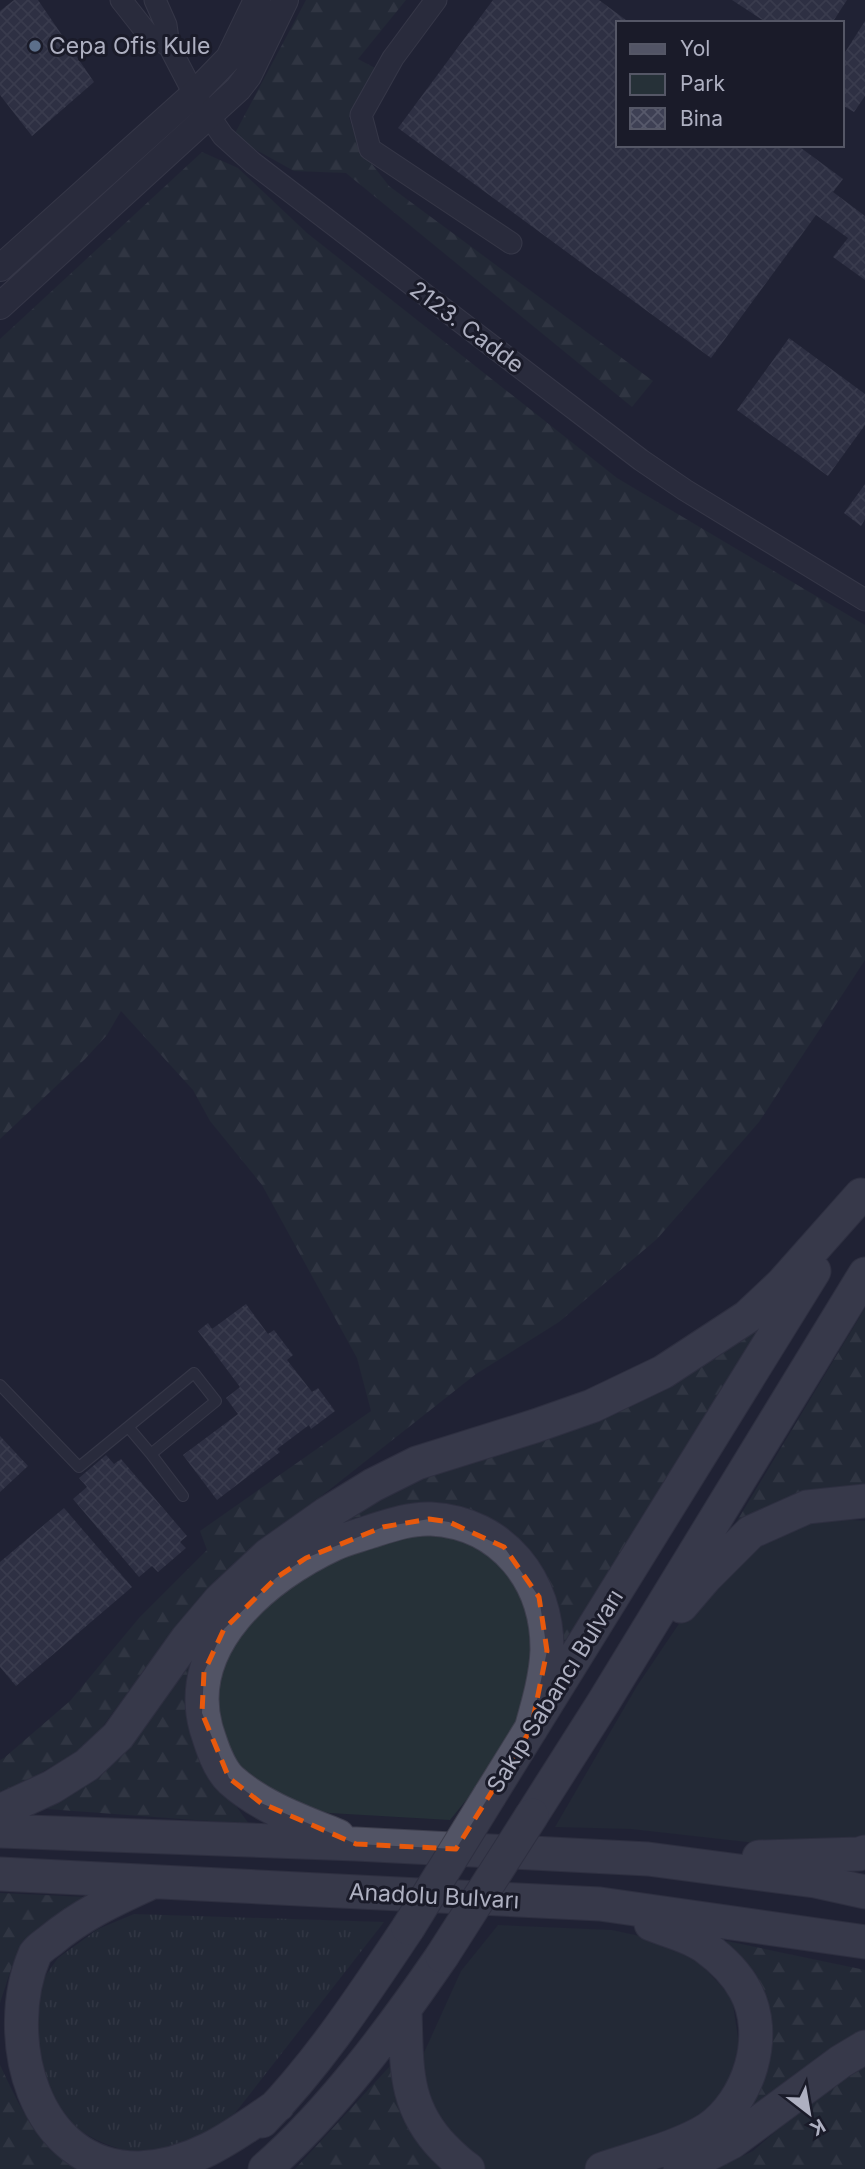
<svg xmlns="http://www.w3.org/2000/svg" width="865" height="2169" font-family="Inter,sans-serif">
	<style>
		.grass { fill: url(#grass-tufts) }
		.forest { fill: url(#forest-firs) }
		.park { fill: #263138 }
		.building { fill: url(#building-cross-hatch) }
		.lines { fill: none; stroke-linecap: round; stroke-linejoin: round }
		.service-casing { stroke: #4f505f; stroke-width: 12 }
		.minor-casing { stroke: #4f505f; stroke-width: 23 }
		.tertiary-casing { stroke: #4f505f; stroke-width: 28 }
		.primary-casing { stroke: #3e3f4e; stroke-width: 35 }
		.service { stroke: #343645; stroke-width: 10 }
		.minor { stroke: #343645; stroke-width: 21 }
		.tertiary { stroke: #343645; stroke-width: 26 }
		.primary { stroke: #525465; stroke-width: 33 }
		.primary-bridge-casing { stroke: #3e3f4e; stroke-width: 35; stroke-linecap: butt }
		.primary-bridge { stroke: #525465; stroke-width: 33 }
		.marked { fill: none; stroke: #e8590c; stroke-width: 5; stroke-dasharray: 14 9; stroke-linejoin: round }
		.service-dot { fill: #5c6f8a; stroke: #1a1b29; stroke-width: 2.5 }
		.labels { text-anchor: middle; stroke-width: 6; stroke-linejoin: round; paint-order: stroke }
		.poi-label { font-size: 23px; fill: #aeb0c1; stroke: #1a1b29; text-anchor: start }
		.street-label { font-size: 23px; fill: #aeb0c1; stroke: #1a1b29 }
	</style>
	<defs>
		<pattern id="grass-tufts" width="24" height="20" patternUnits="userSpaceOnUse" patternTransform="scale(1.75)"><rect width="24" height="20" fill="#263138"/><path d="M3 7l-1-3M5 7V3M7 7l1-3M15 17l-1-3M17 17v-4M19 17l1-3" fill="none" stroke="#434c53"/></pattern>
		<pattern id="forest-firs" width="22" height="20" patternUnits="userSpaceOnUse" patternTransform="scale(1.75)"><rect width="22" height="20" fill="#263138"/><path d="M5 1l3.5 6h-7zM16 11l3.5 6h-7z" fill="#434c53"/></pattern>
		<pattern id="building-cross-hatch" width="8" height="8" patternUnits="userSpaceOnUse" patternTransform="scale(1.75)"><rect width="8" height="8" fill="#3e4054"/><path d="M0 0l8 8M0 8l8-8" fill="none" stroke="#57596b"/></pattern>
	</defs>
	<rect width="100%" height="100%" fill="#212334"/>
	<path class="grass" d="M 134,1914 L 384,1922 L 232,2117 C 178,2154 138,2167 79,2130 C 68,2123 48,2109 43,2098 C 41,2090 41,2079 40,2071 C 37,2046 34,2021 31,1996 L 58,1958 L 98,1929 Z"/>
	<path class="forest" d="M 306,0 L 406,0 L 358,59 L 377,69 L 349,118 L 361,150 L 389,186 L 653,381 L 632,407 L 346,173 L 294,171 L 233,137 Z
		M 202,152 L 238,168 L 307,233 L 617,478 L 865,625 L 865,960 L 759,1122 L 657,1239 L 559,1322 L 476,1374 L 243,1558 L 150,1662 L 89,1745 L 11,1790 L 0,1792 L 0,1760 L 4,1758 L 70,1701 L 139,1618 L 207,1550 L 200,1531 L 371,1411 L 357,1358 L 262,1185 L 210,1121 L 193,1090 L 121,1011 L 107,1035 L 85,1059 L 0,1139 L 0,339 Z
		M 865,1308 L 865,1497 L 728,1536 Z
		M 778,1311 L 558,1669 L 417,1511 L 213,1774 L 249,1824 L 47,1809 L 110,1762 L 240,1595 L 364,1500 Z
		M 0,1893 L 86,1897 L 39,1931 L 13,1963 L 0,2003 Z
		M 717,1939 L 865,1970 L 865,2038 L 665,2169 L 652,2169 L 762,2069 Z
		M 865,2063 L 865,2169 L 716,2169 L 753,2151 L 827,2087 Z
		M 0,2065 C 10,2086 26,2121 41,2137 C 53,2151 70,2161 86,2169 L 0,2169 Z
		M 391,2065 L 444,2169 L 295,2169 Z"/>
	<path class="park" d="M 830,1518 L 865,1521 L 865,1843 L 756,1843 L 631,1829 L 555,1827 L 637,1686 L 701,1591 L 758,1537 Z
		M 401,1533 L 460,1539 L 499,1559 L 524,1597 L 536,1640 L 524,1709 L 485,1777 L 450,1820 L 329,1813 L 261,1793 L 219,1747 L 213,1699 L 223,1652 L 298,1575 Z
		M 498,1925 L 612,1930 L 682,1945 L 732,1997 L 739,2045 L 726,2090 L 701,2122 L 589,2169 L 477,2169 L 425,2100 L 422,2057 L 461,1971 Z"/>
	<path class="building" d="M 14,0 L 38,0 L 94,82 L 32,136 L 0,95 L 0,11 Z
		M 493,0 L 599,0 L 630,23 L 618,23 L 618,145 L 797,145 L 843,179 L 833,192 L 865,216 L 865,280 L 833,257 L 848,238 L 816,215 L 711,358 L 398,128 Z
		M 732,0 L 847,0 L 832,23 L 767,23 Z
		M 865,21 L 865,96 L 854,112 L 842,105 L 842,57 Z
		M 789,338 L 865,394 L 865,425 L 828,476 L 737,410 Z
		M 865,484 L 865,519 L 861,526 L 844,513 Z
		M 246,1304 L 268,1334 L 274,1330 L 293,1355 L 287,1360 L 312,1392 L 318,1388 L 335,1411 L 311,1429 L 309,1425 L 277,1449 L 280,1452 L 217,1500 L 183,1455 L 238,1414 L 226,1398 L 240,1387 L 198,1331 L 208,1323 L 212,1329 Z
		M 0,1436 L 28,1466 L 0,1492 Z
		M 106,1455 L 114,1464 L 121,1459 L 187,1536 L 180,1542 L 186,1548 L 158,1572 L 152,1566 L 139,1577 L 73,1499 L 87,1487 L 79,1478 Z
		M 64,1508 L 132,1587 L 16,1686 L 0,1667 L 0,1562 Z"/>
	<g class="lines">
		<g class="service-casing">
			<path id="service" d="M 0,1385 L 79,1467 L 194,1373 L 216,1401 L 151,1454 L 129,1428
				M 151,1454 L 183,1496"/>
		</g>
		<g class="minor-casing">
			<path id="minor" d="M 121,0 L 147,33 L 169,46 L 194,94 L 223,136 L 253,163 L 641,460 L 685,490 L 865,600
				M 155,0 L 166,25 L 169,46
				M 436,0 L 393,58 L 361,115 L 370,149 L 511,243"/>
		</g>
		<g class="tertiary-casing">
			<path id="tertiary" d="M 0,268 L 194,94 L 229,58 L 257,0
				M 0,306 L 238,89 L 248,76 L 285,0"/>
		</g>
		<g class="primary-casing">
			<path id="primary" d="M 681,1606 L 705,1578 L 751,1532 L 807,1507 L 865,1501
				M 490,1795 L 814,1271
				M 0,1811 L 52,1787 L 87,1765 L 118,1736 L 187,1639 L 220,1600 L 268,1555 L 326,1514 L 373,1485 L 417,1463 L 535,1426 L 592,1406 L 663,1372 L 747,1317 L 782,1284 L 861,1195
				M 532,1815 L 603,1703 L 865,1274
				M 0,1831 L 356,1844 L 648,1859 L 815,1881 L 865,1892
				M 338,1836 C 301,1821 261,1807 231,1780 C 218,1768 211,1744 206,1728 C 183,1644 265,1576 334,1544 C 345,1539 357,1536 369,1532 C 388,1526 410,1518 431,1519 C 503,1523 548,1581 547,1651 C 546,1677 538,1704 531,1729
				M 759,1857 L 859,1854 L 865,1852
				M 0,1874 L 600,1904 L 865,1942
				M 148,1884 C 113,1900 81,1915 51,1940 C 46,1944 39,1948 35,1954 C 0,2035 32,2169 139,2168 C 194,2166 235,2135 278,2105
				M 405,2011 C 407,2065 403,2106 444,2148 C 452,2156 459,2163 468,2169
				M 262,2121 C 319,2063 363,1995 408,1928
				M 265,2169 C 332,2110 392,2029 442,1956
				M 602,2169 C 634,2158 680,2147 708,2129 C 749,2101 770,2035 745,1990 C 736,1973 720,1958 705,1947 C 690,1936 668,1931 651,1924
				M 680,2169 L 732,2142 L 840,2062 L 865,2047"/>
		</g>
		<use href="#service" class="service"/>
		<use href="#minor" class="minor"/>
		<use href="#tertiary" class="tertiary"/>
		<use href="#primary" class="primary"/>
		<g class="primary-bridge-casing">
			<path id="primary-bridge" d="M 408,1928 L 490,1795
				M 442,1956 L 532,1815"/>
		</g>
		<use href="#primary-bridge" class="primary-bridge"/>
	</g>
	<path d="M0 0H865V2169H0ZM 429,1519 L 449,1522 L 504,1547 L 539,1597 L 547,1651 L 531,1729 L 456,1849 L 356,1844 L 261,1803 L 229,1778 L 202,1713 L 204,1672 L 224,1629 L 276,1578 L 306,1558 L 383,1527 Z" fill="#212334" fill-opacity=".55" fill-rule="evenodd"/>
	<path class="marked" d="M 429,1519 L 449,1522 L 504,1547 L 539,1597 L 547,1651 L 531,1729 L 456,1849 L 356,1844 L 261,1803 L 229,1778 L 202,1713 L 204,1672 L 224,1629 L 276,1578 L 306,1558 L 383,1527 Z"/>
	<circle class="service-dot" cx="35" cy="46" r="7"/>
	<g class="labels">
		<g class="poi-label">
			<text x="49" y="54">Cepa Ofis Kule</text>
		</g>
		<g class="street-label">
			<text transform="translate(467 327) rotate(37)" y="8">2123. Cadde</text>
			<text transform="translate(555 1691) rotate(-58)" y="8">Sakıp Sabancı Bulvarı</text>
			<text transform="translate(434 1896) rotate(3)" y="8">Anadolu Bulvarı</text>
		</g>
	</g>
	<rect x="616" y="21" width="228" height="126" fill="#1a1b29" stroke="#555766" stroke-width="2"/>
	<rect x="630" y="44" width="35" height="10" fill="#525465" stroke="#555766" stroke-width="2"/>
	<text x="680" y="56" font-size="21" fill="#aeb0c1">Yol</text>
	<rect x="630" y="74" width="35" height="21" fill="#263138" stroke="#555766" stroke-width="2"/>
	<text x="680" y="91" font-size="21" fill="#aeb0c1">Park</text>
	<rect x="630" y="108" width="35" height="21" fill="url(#building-cross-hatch)" stroke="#555766" stroke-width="2"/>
	<text x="680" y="126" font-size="21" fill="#aeb0c1">Bina</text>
	<g transform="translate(809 2113) rotate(149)" stroke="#1a1b29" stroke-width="5" paint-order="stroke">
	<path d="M0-5L12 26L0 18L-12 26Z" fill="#aeb0c1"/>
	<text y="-10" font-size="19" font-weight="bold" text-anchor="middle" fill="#aeb0c1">K</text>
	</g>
</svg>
